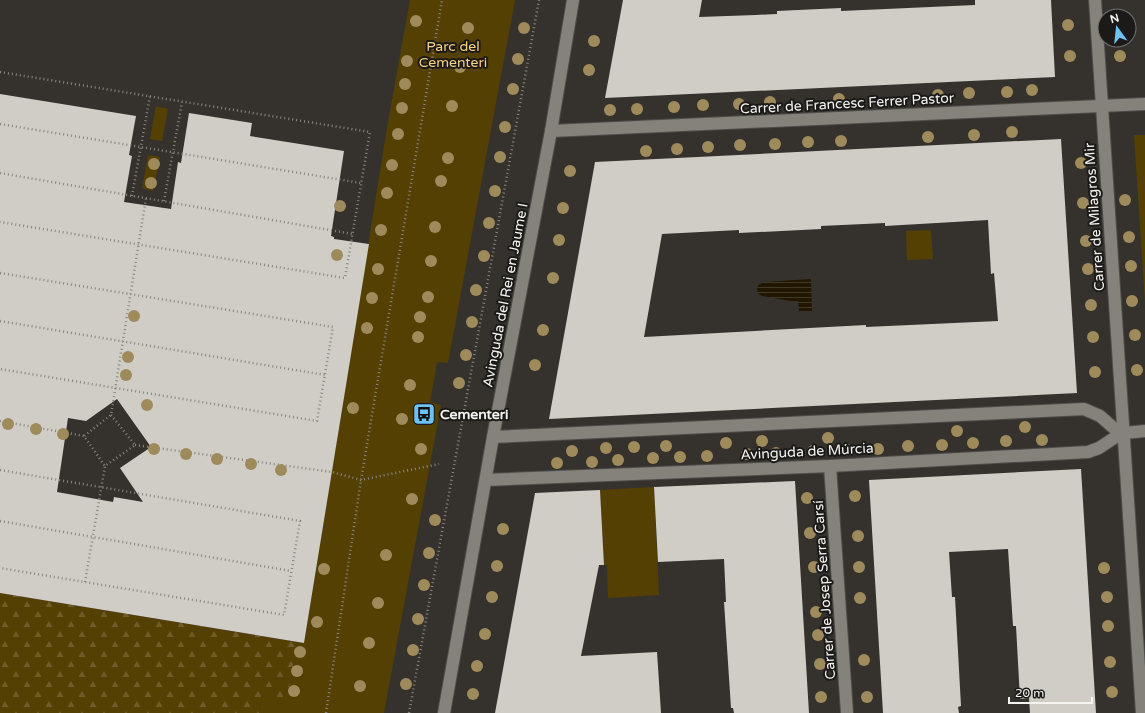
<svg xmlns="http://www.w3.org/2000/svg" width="1145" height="713" font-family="'Varela Round',sans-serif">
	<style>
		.green { fill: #554004 }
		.forest { fill: url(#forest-firs) }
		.water { fill: url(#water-rules) }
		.building { fill: #d0cdc6; fill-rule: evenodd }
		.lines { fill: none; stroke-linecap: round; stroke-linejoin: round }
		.minor-casing { stroke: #504e4a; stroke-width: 14 }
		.tertiary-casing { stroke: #504e4a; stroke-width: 14 }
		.path { stroke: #888682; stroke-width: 2.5; stroke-dasharray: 1 3; stroke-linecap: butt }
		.minor { stroke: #85827c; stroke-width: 12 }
		.tertiary { stroke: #85827c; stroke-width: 12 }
		.tree { fill: #9f8a5c }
		.labels { text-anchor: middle; stroke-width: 4; stroke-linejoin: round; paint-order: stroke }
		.park-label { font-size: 14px; fill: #f6d282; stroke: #1b1a18 }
		.street-label { font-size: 14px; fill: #f6f4f1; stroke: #1b1a18 }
		.poi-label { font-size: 14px; font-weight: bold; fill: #f6f4f1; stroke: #1b1a18; text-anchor: start }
	</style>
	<defs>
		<pattern id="forest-firs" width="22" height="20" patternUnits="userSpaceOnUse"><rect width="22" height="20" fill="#554004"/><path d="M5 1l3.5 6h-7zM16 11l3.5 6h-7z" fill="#6e5c29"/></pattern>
		<pattern id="water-rules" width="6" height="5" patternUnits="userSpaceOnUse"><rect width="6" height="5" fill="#211600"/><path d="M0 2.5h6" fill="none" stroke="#423826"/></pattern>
	</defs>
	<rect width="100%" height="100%" fill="#35322d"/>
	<path class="green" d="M 410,0 L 515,0 L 448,363 L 437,362 L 430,402 L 441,405 L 384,713 L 259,713 L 262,696 L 287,699 L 297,642 L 304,643 L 387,128 Z
		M 156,106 L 168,109 L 162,141 L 150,139 Z
		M 1134,135 L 1145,135 L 1145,303 Z
		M 148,155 L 160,157 L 153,191 L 142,188 Z
		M 931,230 L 933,259 L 907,260 L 906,231 Z
		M 654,487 L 659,595 L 608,598 L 607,565 L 604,565 L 600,490 Z"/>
	<path class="forest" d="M 0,593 L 297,642 L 287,700 L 262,696 L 259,713 L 0,713 Z"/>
	<path class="water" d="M 811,279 L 812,311 L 799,311 L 798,301 L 791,301 L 762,296 L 759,294 L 757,290 L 758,285 L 764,282 Z"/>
	<path class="building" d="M 623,0 L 702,0 L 699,17 L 756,15 L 777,14 L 777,11 L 841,8 L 841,11 L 975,5 L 975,0 L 1051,0 L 1055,77 L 605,98 Z
		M 0,94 L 136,116 L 129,155 L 132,156 L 124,202 L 171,209 L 178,162 L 181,163 L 189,113 L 252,123 L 250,136 L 344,151 L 331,236 L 334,237 L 334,239 L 369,244 L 304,643 L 0,593 ZM 117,399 L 151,447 L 120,468 L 143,502 L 114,497 L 113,502 L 57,492 L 68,418 L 86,421 Z
		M 1061,139 L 1077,393 L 549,419 L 595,162 ZM 988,220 L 991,274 L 994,273 L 998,321 L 866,327 L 866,325 L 644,337 L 662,234 L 739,230 L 739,233 L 821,229 L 821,226 L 885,223 L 885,226 Z
		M 1081,469 L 1096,713 L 1030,713 L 1029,698 L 1020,699 L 1016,626 L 1013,626 L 1008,549 L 949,552 L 952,597 L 955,597 L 961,706 L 958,707 L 959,713 L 883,713 L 869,480 Z
		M 795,481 L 809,713 L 734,713 L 733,708 L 731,708 L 724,602 L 726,602 L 724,559 L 658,562 L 654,487 Z
		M 600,490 L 604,565 L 599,565 L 581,656 L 657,652 L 661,713 L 495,713 L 535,493 Z"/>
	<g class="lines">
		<g class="minor-casing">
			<path id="minor" d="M 1095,0 L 1142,713
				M 551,131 L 1145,104
				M 493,437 L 1084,409 L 1100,416 L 1116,430 L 1124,433
				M 830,466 L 847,713
				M 486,480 L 830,466 L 1088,452 L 1099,448 L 1114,438 L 1124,433 L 1145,431"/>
		</g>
		<g class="tertiary-casing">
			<path id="tertiary" d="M 444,713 L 493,437 L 551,131 L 573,0"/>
		</g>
		<path class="path" d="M 0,72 L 370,132 L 345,278 L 0,222
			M 0,124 L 361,183
			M 0,173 L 353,234
			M 132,196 L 150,96
			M 164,201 L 182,102
			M 0,273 L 333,327 L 317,421 L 0,369
			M 0,321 L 325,375
			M 111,415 L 135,445 L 105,466 L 84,436 L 111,415 L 146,198
			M 0,421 L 84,436
			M 135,445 L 332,472 L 361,480 L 439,464
			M 0,470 L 300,521 L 284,615 L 0,568
			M 0,521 L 291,571
			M 85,582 L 105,466
			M 326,713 L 361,480 L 442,0
			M 409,713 L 539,0"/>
		<use href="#minor" class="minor"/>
		<use href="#tertiary" class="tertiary"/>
	</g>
	<g class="tree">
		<circle cx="416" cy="21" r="6"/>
		<circle cx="1068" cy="25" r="6"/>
		<circle cx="468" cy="28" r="6"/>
		<circle cx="524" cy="28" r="6"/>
		<circle cx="594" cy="41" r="6"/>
		<circle cx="1070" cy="56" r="6"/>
		<circle cx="1120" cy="56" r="6"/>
		<circle cx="518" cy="59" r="6"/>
		<circle cx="407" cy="61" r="6"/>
		<circle cx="460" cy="67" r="6"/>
		<circle cx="589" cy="70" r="6"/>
		<circle cx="405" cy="84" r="6"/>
		<circle cx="513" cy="89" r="6"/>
		<circle cx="1032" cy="90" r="6"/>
		<circle cx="1007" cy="92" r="6"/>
		<circle cx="969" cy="93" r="6"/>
		<circle cx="938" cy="95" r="6"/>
		<circle cx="839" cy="99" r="6"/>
		<circle cx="770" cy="102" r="6"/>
		<circle cx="739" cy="104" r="6"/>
		<circle cx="703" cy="105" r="6"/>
		<circle cx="452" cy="106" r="6"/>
		<circle cx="674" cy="107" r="6"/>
		<circle cx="402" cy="108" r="6"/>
		<circle cx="637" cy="109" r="6"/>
		<circle cx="610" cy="110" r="6"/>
		<circle cx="505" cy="127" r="6"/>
		<circle cx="1012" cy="132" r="6"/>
		<circle cx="398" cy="134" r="6"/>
		<circle cx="974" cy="135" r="6"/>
		<circle cx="928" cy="137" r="6"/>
		<circle cx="841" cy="141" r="6"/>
		<circle cx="808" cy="142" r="6"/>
		<circle cx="775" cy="144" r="6"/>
		<circle cx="740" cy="145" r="6"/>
		<circle cx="708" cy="147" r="6"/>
		<circle cx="677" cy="149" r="6"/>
		<circle cx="646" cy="151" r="6"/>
		<circle cx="500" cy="157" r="6"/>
		<circle cx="448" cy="158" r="6"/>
		<circle cx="1081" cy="163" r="6"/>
		<circle cx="154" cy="164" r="6"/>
		<circle cx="392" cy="165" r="6"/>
		<circle cx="570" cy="171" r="6"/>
		<circle cx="441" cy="181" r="6"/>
		<circle cx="151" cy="183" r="6"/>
		<circle cx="495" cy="191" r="6"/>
		<circle cx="387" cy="193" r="6"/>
		<circle cx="1125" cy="200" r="6"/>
		<circle cx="1083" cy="203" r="6"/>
		<circle cx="340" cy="206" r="6"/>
		<circle cx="563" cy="208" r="6"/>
		<circle cx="489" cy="223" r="6"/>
		<circle cx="435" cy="227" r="6"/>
		<circle cx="381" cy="230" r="6"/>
		<circle cx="1129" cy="237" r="6"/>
		<circle cx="559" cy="240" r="6"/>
		<circle cx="1086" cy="241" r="6"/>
		<circle cx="337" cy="255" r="6"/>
		<circle cx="484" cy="256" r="6"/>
		<circle cx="431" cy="261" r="6"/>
		<circle cx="1131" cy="266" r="6"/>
		<circle cx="378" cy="269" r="6"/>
		<circle cx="1088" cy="269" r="6"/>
		<circle cx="553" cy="278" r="6"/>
		<circle cx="476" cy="290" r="6"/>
		<circle cx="428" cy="297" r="6"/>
		<circle cx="372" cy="298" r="6"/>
		<circle cx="1132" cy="301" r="6"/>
		<circle cx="1091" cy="305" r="6"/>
		<circle cx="134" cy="316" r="6"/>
		<circle cx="420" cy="317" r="6"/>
		<circle cx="472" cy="322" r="6"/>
		<circle cx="367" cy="328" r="6"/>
		<circle cx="543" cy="330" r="6"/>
		<circle cx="1135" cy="335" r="6"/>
		<circle cx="418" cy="337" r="6"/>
		<circle cx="1093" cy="337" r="6"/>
		<circle cx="466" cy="355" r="6"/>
		<circle cx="128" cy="357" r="6"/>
		<circle cx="535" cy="365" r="6"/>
		<circle cx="1137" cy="370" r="6"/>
		<circle cx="1095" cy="372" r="6"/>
		<circle cx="126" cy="375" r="6"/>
		<circle cx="459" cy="383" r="6"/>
		<circle cx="410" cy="385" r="6"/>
		<circle cx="147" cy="405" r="6"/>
		<circle cx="353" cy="408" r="6"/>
		<circle cx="402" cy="419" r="6"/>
		<circle cx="8" cy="424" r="6"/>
		<circle cx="1025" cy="427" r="6"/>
		<circle cx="36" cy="429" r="6"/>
		<circle cx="957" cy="431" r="6"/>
		<circle cx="63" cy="434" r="6"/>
		<circle cx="828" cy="438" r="6"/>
		<circle cx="1042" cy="440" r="6"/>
		<circle cx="762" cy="441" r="6"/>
		<circle cx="1006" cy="441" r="6"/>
		<circle cx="726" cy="443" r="6"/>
		<circle cx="973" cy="443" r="6"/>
		<circle cx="942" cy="445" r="6"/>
		<circle cx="666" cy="446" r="6"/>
		<circle cx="908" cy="446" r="6"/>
		<circle cx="634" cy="447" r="6"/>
		<circle cx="606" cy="448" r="6"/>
		<circle cx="154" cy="449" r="6"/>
		<circle cx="421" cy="449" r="6"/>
		<circle cx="878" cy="449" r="6"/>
		<circle cx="847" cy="450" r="6"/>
		<circle cx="572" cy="451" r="6"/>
		<circle cx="813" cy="451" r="6"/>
		<circle cx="776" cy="453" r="6"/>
		<circle cx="186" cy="454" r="6"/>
		<circle cx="747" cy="454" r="6"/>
		<circle cx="707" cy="456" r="6"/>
		<circle cx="680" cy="457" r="6"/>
		<circle cx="653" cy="458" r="6"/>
		<circle cx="217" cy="459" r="6"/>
		<circle cx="618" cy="460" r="6"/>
		<circle cx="592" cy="462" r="6"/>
		<circle cx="557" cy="463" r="6"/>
		<circle cx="251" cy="464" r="6"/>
		<circle cx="281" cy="470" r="6"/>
		<circle cx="855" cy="496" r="6"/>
		<circle cx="807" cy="498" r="6"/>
		<circle cx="412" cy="499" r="6"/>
		<circle cx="435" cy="520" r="6"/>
		<circle cx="503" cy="529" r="6"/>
		<circle cx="810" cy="533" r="6"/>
		<circle cx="858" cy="536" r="6"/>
		<circle cx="429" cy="553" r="6"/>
		<circle cx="386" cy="555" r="6"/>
		<circle cx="497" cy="566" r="6"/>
		<circle cx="814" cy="567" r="6"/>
		<circle cx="859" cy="567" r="6"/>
		<circle cx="1104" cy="568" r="6"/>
		<circle cx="324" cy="569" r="6"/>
		<circle cx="424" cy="585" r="6"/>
		<circle cx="492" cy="597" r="6"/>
		<circle cx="1107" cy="597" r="6"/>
		<circle cx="860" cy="598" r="6"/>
		<circle cx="378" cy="603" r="6"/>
		<circle cx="816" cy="612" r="6"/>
		<circle cx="418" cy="619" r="6"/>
		<circle cx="317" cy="622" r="6"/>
		<circle cx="1108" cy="626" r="6"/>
		<circle cx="485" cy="634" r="6"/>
		<circle cx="818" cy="635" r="6"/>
		<circle cx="369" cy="643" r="6"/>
		<circle cx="413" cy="650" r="6"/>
		<circle cx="300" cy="652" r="6"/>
		<circle cx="864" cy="660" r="6"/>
		<circle cx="1110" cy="662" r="6"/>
		<circle cx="820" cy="664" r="6"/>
		<circle cx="477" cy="666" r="6"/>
		<circle cx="297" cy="671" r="6"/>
		<circle cx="406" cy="684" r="6"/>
		<circle cx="360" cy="686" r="6"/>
		<circle cx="294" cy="691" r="6"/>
		<circle cx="1112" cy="692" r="6"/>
		<circle cx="473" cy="694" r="6"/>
		<circle cx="821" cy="697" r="6"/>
		<circle cx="867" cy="697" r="6"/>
	</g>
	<defs>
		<g id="bus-square" transform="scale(1.15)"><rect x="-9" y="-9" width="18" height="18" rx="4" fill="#6ec2f3" stroke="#1b1a18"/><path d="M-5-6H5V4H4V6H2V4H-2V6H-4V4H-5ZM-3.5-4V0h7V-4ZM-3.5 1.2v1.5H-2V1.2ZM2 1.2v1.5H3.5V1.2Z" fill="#111"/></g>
	</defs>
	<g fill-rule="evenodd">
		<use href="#bus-square" x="424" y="414"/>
	</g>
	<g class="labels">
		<g class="park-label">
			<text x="453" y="51">Parc del<tspan x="453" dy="16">Cementeri</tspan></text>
		</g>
		<g class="street-label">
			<text transform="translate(847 103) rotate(-3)" y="5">Carrer de Francesc Ferrer Pastor</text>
			<text transform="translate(1094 217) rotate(-94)" y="5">Carrer de Milagros Mir</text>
			<text transform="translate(505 295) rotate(-79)" y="5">Avinguda del Rei en Jaume I</text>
			<text transform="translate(807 451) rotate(-3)" y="5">Avinguda de Múrcia</text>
			<text transform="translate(824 590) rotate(-94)" y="5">Carrer de Josep Serra Carsí</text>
		</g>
		<g class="poi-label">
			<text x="440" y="419">Cementeri</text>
		</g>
	</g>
	<g transform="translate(1117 28) rotate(345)"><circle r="19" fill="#1b1a18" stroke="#73716f"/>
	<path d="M0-3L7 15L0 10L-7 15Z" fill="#6ec2f3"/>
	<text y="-6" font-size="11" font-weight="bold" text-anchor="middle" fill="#f6f4f1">N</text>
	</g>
	<path d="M1009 697v6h83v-6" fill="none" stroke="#f6f4f1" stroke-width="2"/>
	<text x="1015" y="697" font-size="12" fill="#f6f4f1" stroke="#1b1a18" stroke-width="3" paint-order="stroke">20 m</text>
</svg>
